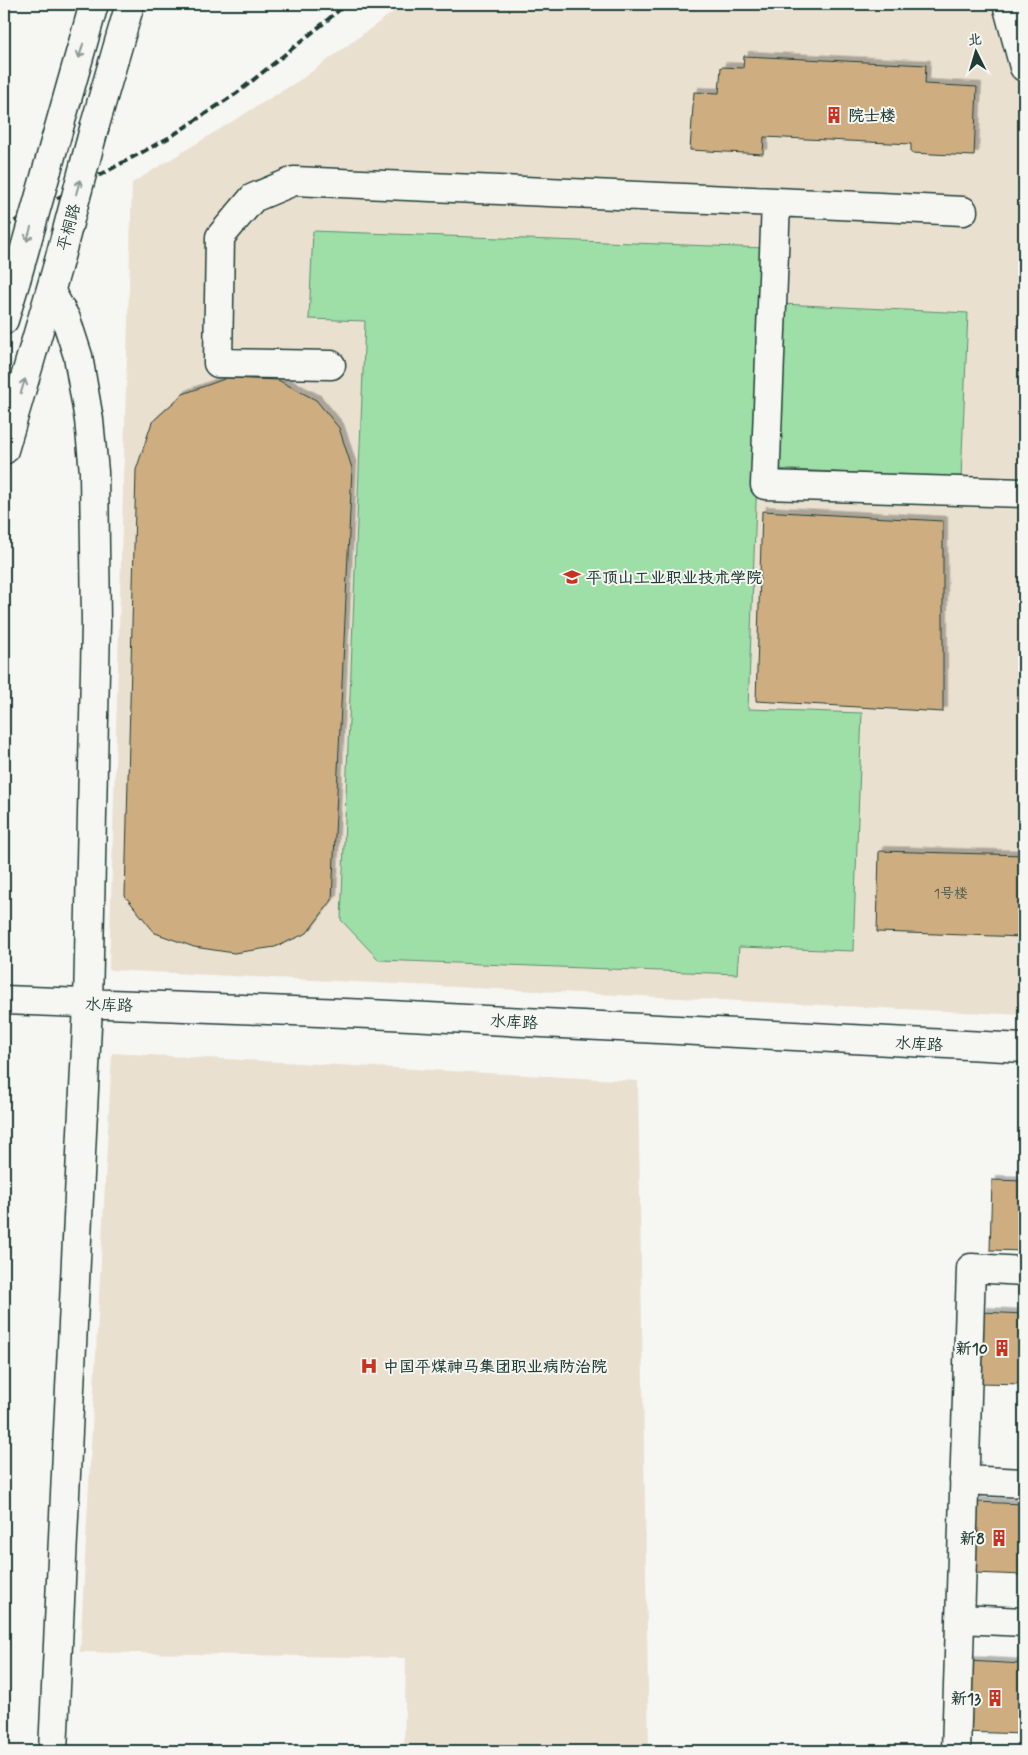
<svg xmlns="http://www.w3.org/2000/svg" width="1028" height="1755" font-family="Mynerve,'LXGW WenKai TC',sans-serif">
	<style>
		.built { fill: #eae0d0 }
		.green { fill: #9edea7; stroke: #5e8e6e }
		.building { fill: #cead81; stroke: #1f3d34; filter: url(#shadow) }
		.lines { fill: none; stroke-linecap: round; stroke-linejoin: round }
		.minor-casing { stroke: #1f3d34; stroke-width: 31 }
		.major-casing { stroke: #1f3d34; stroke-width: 31 }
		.minor { stroke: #f6f6f2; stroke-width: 28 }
		.major { stroke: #f6f6f2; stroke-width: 28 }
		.rail { stroke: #1f3d34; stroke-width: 4; stroke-dasharray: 8 4; stroke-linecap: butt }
		.major-bridge-casing { stroke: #1f3d34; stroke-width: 31; stroke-linecap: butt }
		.major-bridge { stroke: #f6f6f2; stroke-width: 28 }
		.oneway { stroke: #8a9a93 }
		.labels { text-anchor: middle; stroke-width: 4; stroke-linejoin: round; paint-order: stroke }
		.number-label { font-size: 14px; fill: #4b5947 }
		.poi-label { font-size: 16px; font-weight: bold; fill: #1f3d34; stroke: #f6f6f2; text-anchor: start }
		.street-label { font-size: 16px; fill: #1f3d34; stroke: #f6f6f2 }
	</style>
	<defs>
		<filter id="shadow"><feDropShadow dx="4.5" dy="-4.5" stdDeviation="0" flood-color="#0004"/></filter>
	</defs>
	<rect width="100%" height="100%" fill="#f6f6f2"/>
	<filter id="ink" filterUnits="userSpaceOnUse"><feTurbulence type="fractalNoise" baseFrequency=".02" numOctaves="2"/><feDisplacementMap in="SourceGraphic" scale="10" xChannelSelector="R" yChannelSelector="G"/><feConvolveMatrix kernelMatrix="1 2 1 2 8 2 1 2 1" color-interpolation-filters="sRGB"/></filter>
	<g filter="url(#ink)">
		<path class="built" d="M 404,4 L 1024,4 L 1024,1015 L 109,970 L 132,183 L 303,78 Z
			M 112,1053 L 638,1081 L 649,1751 L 404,1751 L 406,1658 L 80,1652 Z"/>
		<path class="green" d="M 313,231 L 766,248 L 748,709 L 862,713 L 853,951 L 739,947 L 737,974 L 379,960 L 341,920 L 365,321 L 309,319 Z
			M 781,304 L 968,313 L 961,478 L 774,469 Z"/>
		<path class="building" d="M 744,56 L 926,65 L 925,84 L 977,87 L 974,156 L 911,153 L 911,144 L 764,137 L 763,154 L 690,150 L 694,92 L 719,93 L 721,67 L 743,68 Z
			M 227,378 L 278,380 L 316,400 L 339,428 L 352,468 L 332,900 L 307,933 L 275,947 L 234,953 L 194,947 L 155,933 L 125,896 L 136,470 L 152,422 L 183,394 Z
			M 762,511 L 943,521 L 943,712 L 756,701 Z
			M 879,851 L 1024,855 L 1024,937 L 877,932 Z
			M 992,1180 L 1024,1181 L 1024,1251 L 990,1250 Z
			M 982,1312 L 1024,1314 L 1024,1384 L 979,1383 Z
			M 976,1502 L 1024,1504 L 1024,1575 L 973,1573 Z
			M 967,1661 L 1024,1664 L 1024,1734 L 964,1732 Z"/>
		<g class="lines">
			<g class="minor-casing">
				<path id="minor" d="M 1007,4 L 1024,67
					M 776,202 L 963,211
					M 51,292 L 66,319 L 78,356 L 89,420 L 94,472 L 96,623 L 88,1004 L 53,1751
					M 331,365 L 218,363 L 220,237 L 253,198 L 294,181 L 776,202 L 765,485 L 1024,493
					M 4,1000 L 370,1014 L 1024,1048
					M 964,1480 L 1024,1483
					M 960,1619 L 1024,1622
					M 956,1751 L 971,1268 L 1024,1271"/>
			</g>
			<g class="major-casing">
				<path id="major" d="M 95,125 L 130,4
					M 47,170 L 94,4
					M 4,320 L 16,280
					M 4,450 L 57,268"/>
			</g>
			<use href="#minor" class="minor"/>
			<use href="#major" class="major"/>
			<path class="rail" d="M 4,227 L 170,137 L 237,93 L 324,23 L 346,4"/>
			<g class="major-bridge-casing">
				<path id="major-bridge" d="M 57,268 L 95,125
					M 16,280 L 47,170"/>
			</g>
			<use href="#major-bridge" class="major-bridge"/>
		</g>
		<defs><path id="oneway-shaft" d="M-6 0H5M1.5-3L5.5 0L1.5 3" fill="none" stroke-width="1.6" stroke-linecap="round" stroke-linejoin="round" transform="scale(1.25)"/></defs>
		<g class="oneway">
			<use href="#oneway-shaft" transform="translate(81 51) rotate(106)"/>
			<use href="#oneway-shaft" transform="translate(78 187) rotate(-75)"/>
			<use href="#oneway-shaft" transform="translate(29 234) rotate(106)"/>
			<use href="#oneway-shaft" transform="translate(23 386) rotate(-73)"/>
		</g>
	</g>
	<defs>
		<g id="building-bare" transform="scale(1.35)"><path d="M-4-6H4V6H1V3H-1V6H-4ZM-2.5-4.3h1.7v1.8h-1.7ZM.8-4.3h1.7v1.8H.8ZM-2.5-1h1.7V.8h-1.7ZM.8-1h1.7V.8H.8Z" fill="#c8321e" stroke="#f6f6f2" stroke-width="2.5" paint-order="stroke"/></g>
		<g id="university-bare" transform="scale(1.35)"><path d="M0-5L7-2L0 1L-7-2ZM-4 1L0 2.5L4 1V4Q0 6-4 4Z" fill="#c8321e" stroke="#f6f6f2" stroke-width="2.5" paint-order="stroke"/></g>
		<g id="hospital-bare" transform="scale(1.35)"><path d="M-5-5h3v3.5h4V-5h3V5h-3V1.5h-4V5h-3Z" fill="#c8321e" stroke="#f6f6f2" stroke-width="2.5" paint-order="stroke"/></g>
	</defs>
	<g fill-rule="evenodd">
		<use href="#building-bare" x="834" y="115"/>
		<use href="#university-bare" x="572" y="577"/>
		<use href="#building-bare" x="1002" y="1348"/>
		<use href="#hospital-bare" x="369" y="1366"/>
		<use href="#building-bare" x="999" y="1538"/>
		<use href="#building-bare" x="995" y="1698"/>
	</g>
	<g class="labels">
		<g class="number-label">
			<text x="951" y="898">1号楼</text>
		</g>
		<g class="poi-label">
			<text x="848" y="121">院士楼</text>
			<text x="586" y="583">平顶山工业职业技术学院</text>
			<text x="988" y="1354" text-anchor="end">新10</text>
			<text x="383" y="1372">中国平煤神马集团职业病防治院</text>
			<text x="985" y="1544" text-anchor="end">新8</text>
			<text x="981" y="1704" text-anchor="end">新13</text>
		</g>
		<g class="street-label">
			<text transform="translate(68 227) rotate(-75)" y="6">平桐路</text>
			<text transform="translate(109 1004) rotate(2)" y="6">水库路</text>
			<text transform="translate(514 1021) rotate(3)" y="6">水库路</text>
			<text transform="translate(919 1043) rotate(3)" y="6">水库路</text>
		</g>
	</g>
	<rect width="1028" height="1755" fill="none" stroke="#f6f6f2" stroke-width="20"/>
	<rect x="10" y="10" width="1008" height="1735" fill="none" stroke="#1f3d34" stroke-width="2" filter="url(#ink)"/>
	<g transform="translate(976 52) rotate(355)" stroke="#f6f6f2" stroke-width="4" paint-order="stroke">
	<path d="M0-4L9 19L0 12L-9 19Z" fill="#1f3d34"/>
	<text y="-8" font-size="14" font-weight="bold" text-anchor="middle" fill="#1f3d34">北</text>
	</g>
</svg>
